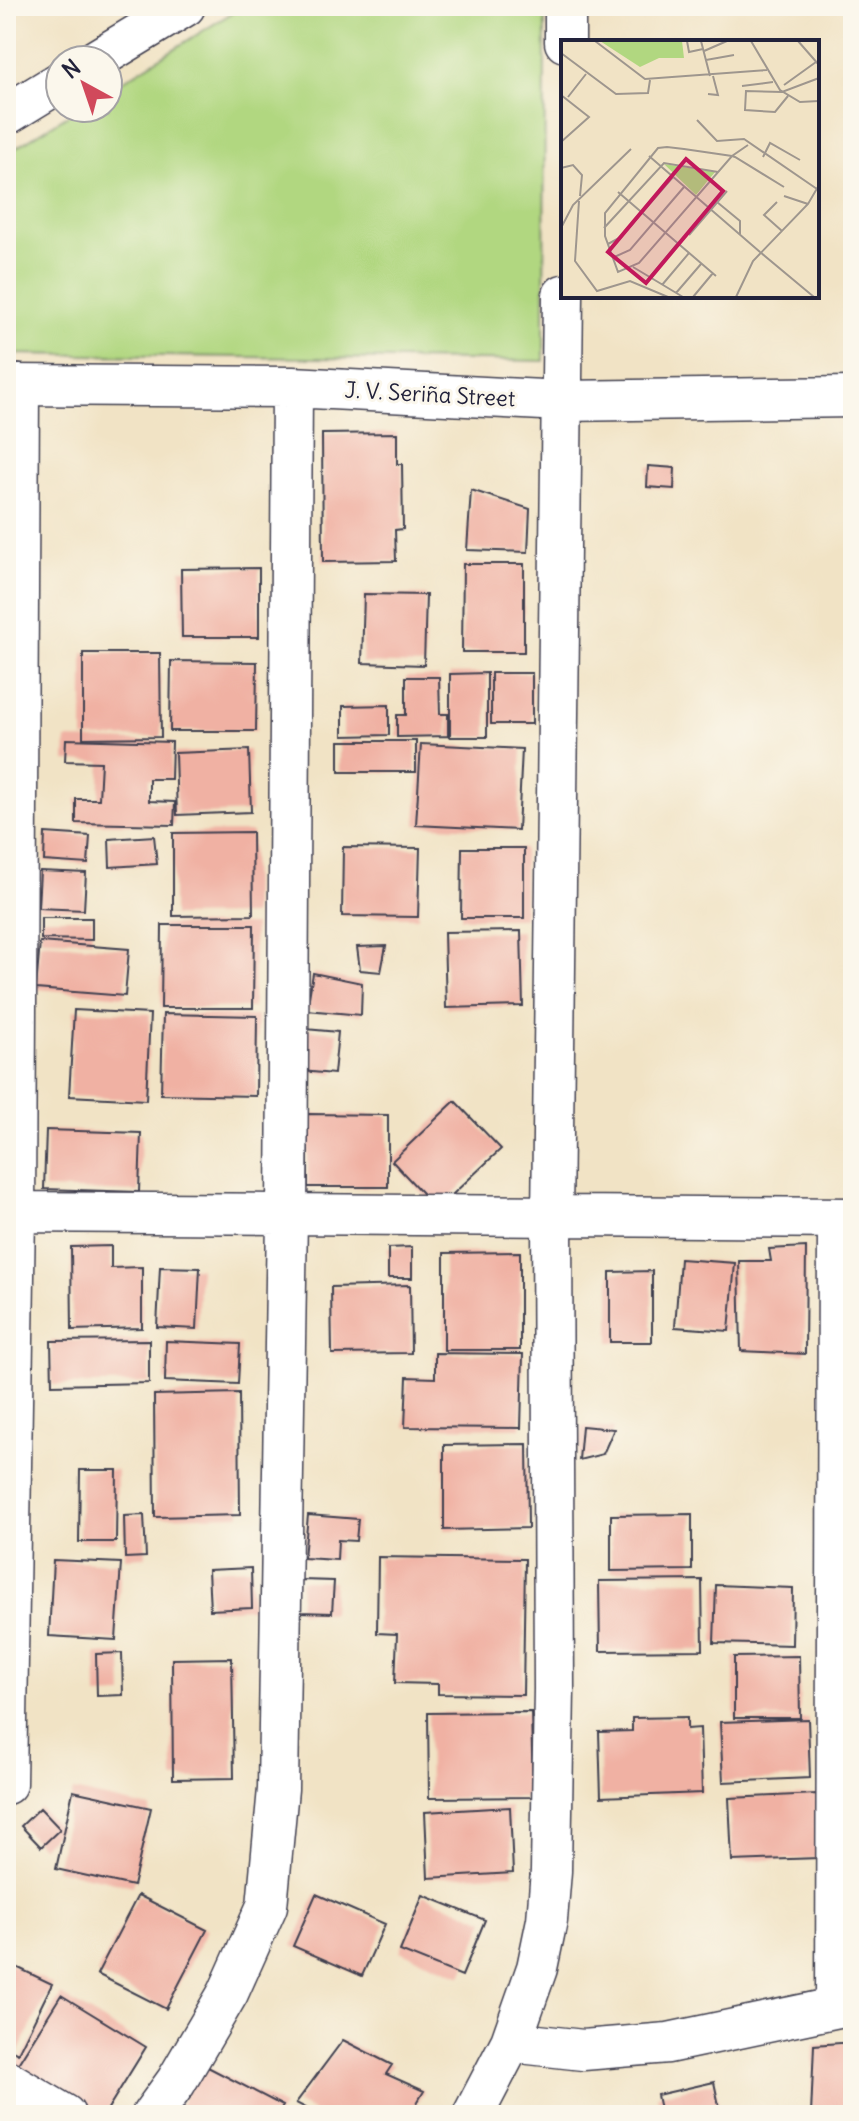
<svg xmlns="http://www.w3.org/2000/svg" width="859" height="2121" font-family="Delius,sans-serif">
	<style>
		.green { fill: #b1d780; stroke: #6a7c5e; stroke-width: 2 }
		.building { fill: #f0b1a3 }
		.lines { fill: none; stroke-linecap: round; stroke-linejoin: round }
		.minor-casing { stroke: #413f50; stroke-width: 43 }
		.minor { stroke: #fff; stroke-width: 40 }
		.labels { text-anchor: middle; stroke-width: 6; stroke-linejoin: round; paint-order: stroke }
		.street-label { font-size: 22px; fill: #22223b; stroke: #fbf7ec }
		.inset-road { fill: none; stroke: #9e968e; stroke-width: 2 }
		.view { fill: #c2185b; fill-opacity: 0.15; stroke: #c2185b; stroke-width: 4 }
		.inset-edge { fill: none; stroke: #22223b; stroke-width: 4 }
	</style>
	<rect width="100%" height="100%" fill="#fbf7ec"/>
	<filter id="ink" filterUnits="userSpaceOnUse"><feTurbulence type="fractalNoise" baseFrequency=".0125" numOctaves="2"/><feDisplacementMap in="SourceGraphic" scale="16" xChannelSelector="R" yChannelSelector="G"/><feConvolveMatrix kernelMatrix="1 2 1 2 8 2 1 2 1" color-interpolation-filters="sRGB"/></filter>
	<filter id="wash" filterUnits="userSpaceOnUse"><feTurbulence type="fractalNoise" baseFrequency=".006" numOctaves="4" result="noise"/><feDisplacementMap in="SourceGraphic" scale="32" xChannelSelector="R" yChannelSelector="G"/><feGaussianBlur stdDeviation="1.8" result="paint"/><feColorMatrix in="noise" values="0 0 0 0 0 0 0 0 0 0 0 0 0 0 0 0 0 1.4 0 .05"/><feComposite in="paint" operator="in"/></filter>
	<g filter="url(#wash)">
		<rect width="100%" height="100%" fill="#f1e3c5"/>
		<path class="green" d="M 243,6 L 545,6 L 544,361 L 6,354 L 6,154 L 79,108 L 108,108 L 108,90 Z"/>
		<g id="blocks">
			<path class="building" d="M 397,433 L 397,464 L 402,464 L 403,529 L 395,530 L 396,561 L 323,562 L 322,434 Z
				M 648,466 L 675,468 L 674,489 L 647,487 Z
				M 471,490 L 530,509 L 528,552 L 467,550 Z
				M 463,564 L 524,564 L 524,652 L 462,652 Z
				M 259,568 L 259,637 L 182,637 L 181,569 Z
				M 364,594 L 426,595 L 424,665 L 362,663 Z
				M 83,653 L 160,653 L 161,737 L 83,738 Z
				M 171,661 L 257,662 L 256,731 L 170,731 Z
				M 487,673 L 487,737 L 450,737 L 450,674 Z
				M 491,673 L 532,673 L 532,724 L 491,724 Z
				M 406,677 L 439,677 L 440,714 L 448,714 L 448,736 L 397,737 L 397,715 L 406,715 Z
				M 389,705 L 389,735 L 343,736 L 343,706 Z
				M 66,739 L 172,742 L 171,779 L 149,779 L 149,801 L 175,802 L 174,825 L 76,823 L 76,799 L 99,799 L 101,762 L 65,761 Z
				M 339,741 L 416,741 L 416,772 L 339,772 Z
				M 421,744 L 522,749 L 518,830 L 416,825 Z
				M 249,750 L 251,812 L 177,815 L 175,753 Z
				M 252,832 L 253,915 L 173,916 L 173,833 Z
				M 45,833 L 90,836 L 88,864 L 44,861 Z
				M 154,836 L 157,864 L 110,867 L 109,839 Z
				M 343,847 L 420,848 L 418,917 L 342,916 Z
				M 462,848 L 524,848 L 524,918 L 461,918 Z
				M 40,871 L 86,873 L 84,910 L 38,908 Z
				M 41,918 L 92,918 L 92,940 L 41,939 Z
				M 162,925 L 254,925 L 253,1008 L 161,1008 Z
				M 521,931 L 523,1006 L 446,1008 L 444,932 Z
				M 40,942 L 129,949 L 125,996 L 36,989 Z
				M 386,946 L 381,972 L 360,970 L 357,947 Z
				M 313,973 L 362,983 L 361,1015 L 307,1010 Z
				M 74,1010 L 150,1014 L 146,1100 L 69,1096 Z
				M 163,1014 L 257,1016 L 256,1096 L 161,1094 Z
				M 305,1029 L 338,1032 L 334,1074 L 301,1071 Z
				M 455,1101 L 501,1149 L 437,1209 L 392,1161 Z
				M 308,1114 L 388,1115 L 388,1187 L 308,1187 Z
				M 46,1130 L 141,1133 L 139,1192 L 44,1189 Z
				M 111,1246 L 111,1268 L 142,1267 L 142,1328 L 72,1330 L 71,1247 Z
				M 412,1247 L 412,1278 L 388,1278 L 388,1248 Z
				M 806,1247 L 805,1354 L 741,1351 L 739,1261 L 771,1261 L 769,1249 Z
				M 520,1252 L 520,1350 L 444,1350 L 444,1253 Z
				M 680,1259 L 735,1263 L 729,1331 L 675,1327 Z
				M 160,1267 L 200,1268 L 197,1329 L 157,1327 Z
				M 652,1271 L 652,1342 L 610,1342 L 610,1272 Z
				M 410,1285 L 411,1353 L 332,1354 L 331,1287 Z
				M 149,1340 L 149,1383 L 52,1385 L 51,1341 Z
				M 166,1341 L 240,1344 L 238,1384 L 165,1381 Z
				M 435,1353 L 523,1354 L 521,1428 L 405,1427 L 407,1377 L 435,1378 Z
				M 239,1393 L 240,1515 L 155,1517 L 154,1395 Z
				M 582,1426 L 614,1429 L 603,1454 L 579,1460 Z
				M 527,1444 L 528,1528 L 444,1530 L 444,1445 Z
				M 80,1470 L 117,1470 L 116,1542 L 79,1542 Z
				M 692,1514 L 692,1570 L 611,1571 L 611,1515 Z
				M 144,1515 L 146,1557 L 125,1558 L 124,1516 Z
				M 308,1515 L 358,1519 L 356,1541 L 338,1540 L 337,1560 L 304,1558 Z
				M 378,1557 L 525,1559 L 523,1695 L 438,1694 L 438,1684 L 395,1683 L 397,1634 L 377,1633 Z
				M 53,1560 L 121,1563 L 116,1640 L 49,1636 Z
				M 251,1568 L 252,1608 L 210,1610 L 208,1570 Z
				M 301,1580 L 334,1581 L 332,1613 L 299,1612 Z
				M 702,1580 L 703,1650 L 600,1651 L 599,1581 Z
				M 716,1585 L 793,1588 L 792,1645 L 714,1643 Z
				M 122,1653 L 123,1695 L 97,1696 L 96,1654 Z
				M 799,1656 L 800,1718 L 734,1718 L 734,1657 Z
				M 232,1658 L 234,1778 L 173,1779 L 172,1659 Z
				M 531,1712 L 533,1797 L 429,1798 L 428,1713 Z
				M 687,1717 L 687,1729 L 700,1728 L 702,1793 L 601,1797 L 599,1732 L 632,1731 L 632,1718 Z
				M 808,1719 L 810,1778 L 723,1782 L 720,1722 Z
				M 73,1791 L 151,1808 L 133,1886 L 56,1869 Z
				M 817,1794 L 819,1858 L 732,1861 L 729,1798 Z
				M 510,1807 L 513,1873 L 428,1878 L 425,1812 Z
				M 40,1808 L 60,1829 L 41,1847 L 21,1826 Z
				M 316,1894 L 385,1924 L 362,1976 L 293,1946 Z
				M 138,1895 L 207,1930 L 166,2009 L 97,1974 Z
				M 423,1895 L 485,1920 L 462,1976 L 400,1951 Z
				M 6,1962 L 52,1984 L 18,2053 L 6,2047 Z
				M 61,1995 L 146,2047 L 104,2115 L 95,2115 L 16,2067 Z
				M 343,2040 L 392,2065 L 386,2074 L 424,2091 L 410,2115 L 319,2115 L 296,2103 Z
				M 853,2042 L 850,2115 L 811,2115 L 814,2045 Z
				M 202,2064 L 283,2106 L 278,2115 L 175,2115 Z
				M 714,2082 L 721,2115 L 661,2115 L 657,2095 Z"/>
		</g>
	</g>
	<g filter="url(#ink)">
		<use href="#blocks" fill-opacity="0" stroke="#413f50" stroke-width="2"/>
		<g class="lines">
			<g class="minor-casing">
				<path id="minor" d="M 565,42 L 565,6
					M 96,60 L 185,6
					M 6,115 L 60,82
					M 6,385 L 292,387 L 562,401 L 853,397
					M 6,1212 L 853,1218
					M 6,1784 L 15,1213 L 19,385
					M 836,2007 L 838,1218
					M 511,2042 L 583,2050 L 668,2043 L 853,2004
					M 6,2080 L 65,2115
					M 152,2115 L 176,2082 L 228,1993 L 267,1906 L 278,1789 L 287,1216 L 292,387
					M 473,2115 L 511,2042 L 537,1968 L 547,1920 L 551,1871 L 554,1689 L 552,1218 L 563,295"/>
			</g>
			<use href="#minor" class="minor"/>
		</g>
	</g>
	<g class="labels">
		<g class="street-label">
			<text transform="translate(430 394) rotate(3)" y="8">J. V. Seriña Street</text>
		</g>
	</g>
	<g transform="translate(561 40)">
		<rect width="258" height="258" fill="#f1e3c5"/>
		<path d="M 39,1 L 121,1 L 123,18 L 98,18 L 79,27 ZM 103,124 L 154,132 L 135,155 Z" fill="#b1d780"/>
		<path class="inset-road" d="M 34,1 L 84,39 L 206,30M 126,1 L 128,12 L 142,9M 140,1 L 149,36M 190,1 L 219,50 L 239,62 L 258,61M 237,1 L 258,25M 143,11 L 166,1M 0,13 L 55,54 L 87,53 L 89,40M 145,20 L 173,15M 223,45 L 255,22M 181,46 L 212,42M 147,54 L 157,55 L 152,36M 0,55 L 28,77 L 0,102M 227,56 L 214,72 L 184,70 L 185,51 L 221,52 L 258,38M 7,57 L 25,34M 136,80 L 156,101 L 183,99 L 256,149M 187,105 L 171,116 L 78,223 L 57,232 L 44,196 L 44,173 L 97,108 L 106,107 L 123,109 L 171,116 L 174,117 L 223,147M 88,116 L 199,212M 202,117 L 209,103 L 239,120M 0,128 L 12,125 L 21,135 L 19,156M 57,152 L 155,236M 223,156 L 247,164M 18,161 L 14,221 L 36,251 L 69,241 L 107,257M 156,162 L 179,181 L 179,194M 216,162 L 203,175 L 221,191M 0,188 L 12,165 L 70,109M 43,188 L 103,123 L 157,132M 128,195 L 166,151M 47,204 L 60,197 L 112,137M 199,212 L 253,257M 51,218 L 69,210 L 123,147M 72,227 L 122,257M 88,238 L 117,203M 101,245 L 128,213M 115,253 L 140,224M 132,257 L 152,233M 175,257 L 192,221 L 247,164 L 258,145"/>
		<path class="view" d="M 125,119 L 162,151 L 85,243 L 47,212 Z"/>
		<rect width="258" height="258" class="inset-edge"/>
	</g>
	<rect width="859" height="2121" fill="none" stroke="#fbf7ec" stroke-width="32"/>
	<g transform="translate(84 84) rotate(320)"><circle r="38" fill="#fbf7ec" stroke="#a4a2a5" stroke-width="2"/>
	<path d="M0-6L14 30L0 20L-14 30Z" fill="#d1495b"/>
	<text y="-12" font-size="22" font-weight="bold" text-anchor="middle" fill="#22223b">N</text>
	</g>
</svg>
